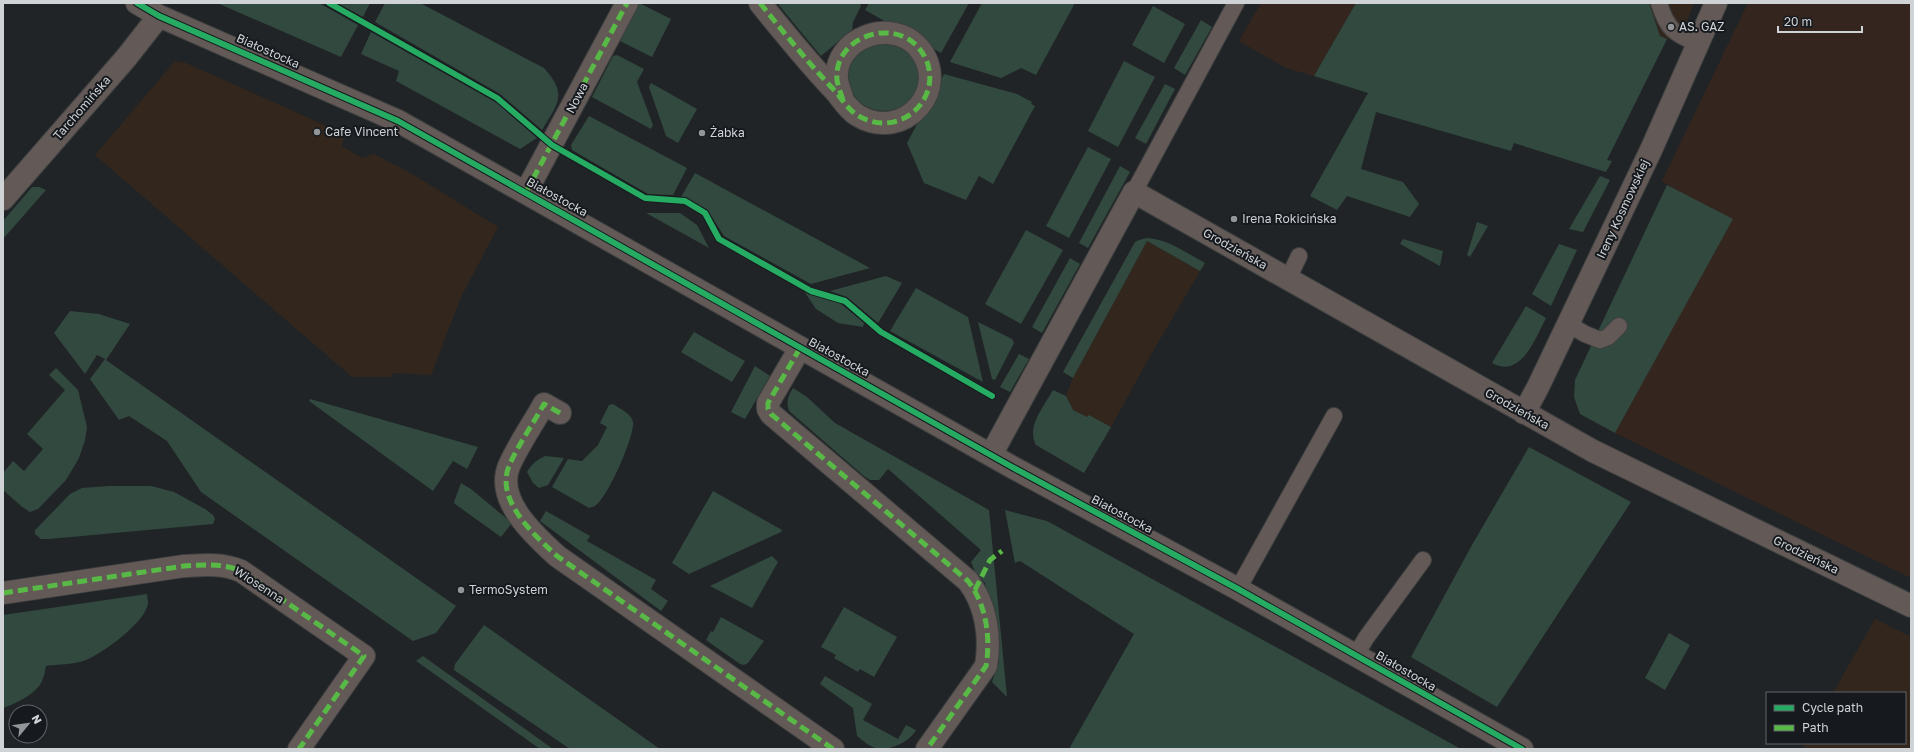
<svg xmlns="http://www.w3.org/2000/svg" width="1914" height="752" font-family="'Golos Text',sans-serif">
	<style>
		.commercial { fill: #33271d }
		.industrial { fill: #34261e }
		.green { fill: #31493f }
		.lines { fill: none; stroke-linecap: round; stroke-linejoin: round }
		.service-casing { stroke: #3e4041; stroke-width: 18 }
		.minor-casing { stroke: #3e4041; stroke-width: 24 }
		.service { stroke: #635956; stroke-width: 16 }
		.minor { stroke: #635956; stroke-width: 22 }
		.quiet { stroke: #58b947; stroke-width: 5; stroke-dasharray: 10 5; stroke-linecap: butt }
		.cycleway-casing { stroke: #161a1e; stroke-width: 8 }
		.cycleway { stroke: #26ab63; stroke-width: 6 }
		.poi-dot { fill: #939698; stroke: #161a1e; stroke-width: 1.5 }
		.labels { text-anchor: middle; stroke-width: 4; stroke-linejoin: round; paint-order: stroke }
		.poi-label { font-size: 12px; fill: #d0d3d6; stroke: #161a1e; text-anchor: start }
		.street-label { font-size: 12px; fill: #d0d3d6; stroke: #161a1e }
	</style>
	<rect width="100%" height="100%" fill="#212426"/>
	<path class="commercial" d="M 1649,3 L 1694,3 L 1682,35 L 1667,39 L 1660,36 Z
		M 175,61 L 186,63 L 333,129 L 344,136 L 342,146 L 362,158 L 374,154 L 412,174 L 498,227 L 461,297 L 431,375 L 392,373 L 391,377 L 352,377 L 95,155 Z
		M 1147,241 L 1200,271 L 1150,356 L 1111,427 L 1089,415 L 1087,418 L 1073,410 L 1066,396 L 1073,378 Z
		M 1875,619 L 1911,637 L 1910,749 L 1802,749 L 1805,743 L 1905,743 L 1905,693 L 1833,693 Z"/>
	<path class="industrial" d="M 1261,3 L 1356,3 L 1314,76 L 1286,68 L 1239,41 Z
		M 1748,3 L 1911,3 L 1911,578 L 1615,433 L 1732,219 L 1682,194 L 1662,181 Z"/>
	<path class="green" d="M 217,3 L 319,3 L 358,25 L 341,57 Z
		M 337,3 L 370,3 L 363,17 Z
		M 385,3 L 420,3 L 544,68 C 568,95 558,103 542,130 L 500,94 L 375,22 Z
		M 639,3 L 671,19 L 652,57 L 620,41 Z
		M 777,3 L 860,3 L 861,6 L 853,22 L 852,30 L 821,56 Z
		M 869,3 L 969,3 L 941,53 L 865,10 Z
		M 982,3 L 1075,3 L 1036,75 L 1021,68 L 1001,78 L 950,62 Z
		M 1356,3 L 1649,3 L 1660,36 L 1667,39 L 1607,160 L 1612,161 L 1606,172 L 1514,143 L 1511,151 L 1376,112 L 1361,169 L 1403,182 L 1419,204 L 1410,217 L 1347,196 L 1337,210 L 1310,196 L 1368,93 L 1314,76 Z
		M 1153,6 L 1185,24 L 1164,63 L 1132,45 Z
		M 1201,20 L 1212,27 L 1185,75 L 1174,68 Z
		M 371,32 L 497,103 L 537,138 L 520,149 L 396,81 L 399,71 L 361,54 Z
		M 874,42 L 904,46 C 908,51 912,56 916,61 C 918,64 918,71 918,76 C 924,118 854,125 849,80 C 847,60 859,51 874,42 Z
		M 617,55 L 644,69 L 637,82 L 653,125 L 651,129 L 592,97 L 613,56 Z
		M 1124,61 L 1155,77 L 1118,147 L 1088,131 Z
		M 944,74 L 1017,94 L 1032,102 L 1031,104 L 1035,106 L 993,184 L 979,176 L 966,200 L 924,183 L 907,143 Z
		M 651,83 L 697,109 L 678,143 L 666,136 L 649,87 Z
		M 1165,84 L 1175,89 L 1146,144 L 1135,138 Z
		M 589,116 L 687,168 L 673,195 L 648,194 L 572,150 L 571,145 Z
		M 1088,147 L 1111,159 L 1069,238 L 1046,226 Z
		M 1120,166 L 1130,172 L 1088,248 L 1079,243 Z
		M 695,173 L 870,268 L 811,284 L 724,236 L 708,211 L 686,198 L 681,197 Z
		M 1600,176 L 1610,180 L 1583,232 L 1569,229 Z
		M 1667,185 L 1733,219 L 1615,433 L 1580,414 L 1574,397 L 1575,380 Z
		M 32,187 L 39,187 L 46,190 L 3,239 L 3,221 Z
		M 646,213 L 680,213 L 697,225 L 709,248 Z
		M 1477,222 L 1488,226 L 1470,257 L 1467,255 Z
		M 1026,230 L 1063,250 L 1021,324 L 985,304 Z
		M 1147,238 C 1168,239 1186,253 1205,263 L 1200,271 L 1147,241 L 1073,378 L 1063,372 L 1135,242 L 1139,240 Z
		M 1403,239 L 1443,251 L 1440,266 L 1400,244 Z
		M 1559,244 L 1577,250 L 1551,306 L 1532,294 Z
		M 1070,258 L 1080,264 L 1042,333 L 1032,327 Z
		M 886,276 L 902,283 L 878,323 L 847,297 L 830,291 Z
		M 916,288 L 968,317 L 983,382 L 890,331 Z
		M 804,291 L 840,303 L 864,323 L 863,327 L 838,323 L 816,309 Z
		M 1526,306 L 1546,318 C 1535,339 1521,379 1492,363 Z
		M 70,311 L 99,314 L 130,324 L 106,360 L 456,606 L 436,633 L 413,641 L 201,492 L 167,441 L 129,416 L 119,420 L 90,379 L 105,359 L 97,355 L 85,374 L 54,333 Z
		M 978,322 L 1012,339 L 1014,343 L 995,380 L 992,379 Z
		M 694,332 L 745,361 L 732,382 L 681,352 Z
		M 1019,354 L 1029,359 L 1010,392 L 1000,387 Z
		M 755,366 L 770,376 L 745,419 L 731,412 Z
		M 56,368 L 78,390 L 87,427 L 85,440 L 79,458 L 66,480 L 38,509 L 30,512 L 21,506 L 3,490 L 3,473 L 13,461 L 24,471 L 43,449 L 27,434 L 65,390 L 49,375 Z
		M 793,388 L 807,397 L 835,423 L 989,510 L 1007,697 L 992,682 L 999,662 L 997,631 L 985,583 L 975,572 L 971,562 L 981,550 L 888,469 L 879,480 L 870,480 L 864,476 L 789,411 C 786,401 788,396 793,388 Z
		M 1053,390 L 1066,396 L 1073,410 L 1087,417 L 1089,415 L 1111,427 L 1084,473 L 1036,445 C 1026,427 1044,406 1053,390 Z
		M 310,399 L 478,447 L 467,469 L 453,461 L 433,491 L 309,401 Z
		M 613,404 C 620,409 631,413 633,422 C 635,436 607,499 595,506 C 593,507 591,507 589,508 L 552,487 L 568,459 L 582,461 L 598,445 L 607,427 L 600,423 L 609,405 Z
		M 1529,447 L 1631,502 L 1497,707 L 1411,657 L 1472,545 Z
		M 545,456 L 564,458 L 548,485 L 539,488 L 533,483 L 527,472 C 531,464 537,460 545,456 Z
		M 461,483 L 471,489 L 512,523 L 501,537 L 455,504 L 454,502 Z
		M 109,486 L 151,486 L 174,492 L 205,509 L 213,515 L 215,519 L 213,524 L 49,539 L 41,539 L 35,534 L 35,530 L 39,526 L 70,494 L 82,488 Z
		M 713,491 L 782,530 L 781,532 L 689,574 L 672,563 Z
		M 1005,510 L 1047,521 L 1461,749 L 1069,749 L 1134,634 L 1020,561 L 1015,563 Z
		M 546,511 L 590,536 L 587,541 L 656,580 L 651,589 L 668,601 L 661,611 L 540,521 Z
		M 772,556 L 778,562 L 752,608 L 710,586 Z
		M 147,594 C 147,596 148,600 148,603 C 147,621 102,654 86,660 C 74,665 58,664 46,666 C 45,670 45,674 43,678 C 39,693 17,703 3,708 L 3,615 Z
		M 844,607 L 897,637 L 874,677 L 860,669 L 858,672 L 834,658 L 836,655 L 821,647 Z
		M 721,617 L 764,641 L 748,663 L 744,665 L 740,664 L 706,640 L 711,631 L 713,632 Z
		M 484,625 L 660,749 L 570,749 L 454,670 L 455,664 Z
		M 1669,633 L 1690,645 L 1665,690 L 1645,678 Z
		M 423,656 L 553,749 L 540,749 L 416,661 Z
		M 825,676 L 872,704 L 863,720 L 898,739 L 906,725 L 916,730 C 910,742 888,752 875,748 C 869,746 862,740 857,736 L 853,708 L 820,684 Z"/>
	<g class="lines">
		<g class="service-casing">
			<path id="service" d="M 1659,3 C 1667,29 1674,34 1699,44
				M 1134,192 L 1236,3
				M 1288,279 L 1299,256
				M 1568,324 L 1585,334 L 1600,340 L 1608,337 L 1619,326
				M 1238,589 L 1334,416
				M 1356,655 L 1366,638 L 1423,560"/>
		</g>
		<g class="minor-casing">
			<path id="minor" d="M 137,3 L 159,16 L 398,121 L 1012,467 L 1238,589 L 1522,749
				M 760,3 C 785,34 810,65 837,93 C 843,101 849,110 857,115 C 904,144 953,88 918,47 C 891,17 833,38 837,80 C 838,86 841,94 843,100
				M 526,192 L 627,3
				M 3,199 L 126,58 L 159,16
				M 800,348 L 768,403 L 768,409 L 771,414 L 968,581 C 986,604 991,637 986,666 L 927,749
				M 560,413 L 544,404 C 533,424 518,445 509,466 C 495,500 534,535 557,556 L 833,749
				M 1524,413 L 1538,387 L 1651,150 L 1716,3
				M 991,455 L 1134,192 L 1593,451 L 1911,606
				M 3,593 L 184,566 C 204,565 222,563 241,571 L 364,656 L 299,749"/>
		</g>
		<use href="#service" class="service"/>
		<use href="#minor" class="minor"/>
		<path class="quiet" d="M 760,3 C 785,34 810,65 837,93 C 843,101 849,110 857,115 C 904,144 953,88 918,47 C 891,17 833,38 837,80 C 838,86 841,94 843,100
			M 526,192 L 627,3
			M 800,348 L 768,403 L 768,409 L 771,414 L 968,581 C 986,604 991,637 986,666 L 927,749
			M 560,413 L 544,404 C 533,424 518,445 509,466 C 495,500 534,535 557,556 L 833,749
			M 975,590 L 990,560 L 1002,551
			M 3,593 L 184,566 C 204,565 222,563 241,571 L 364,656 L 299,749"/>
		<g class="cycleway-casing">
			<path id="cycleway" d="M 137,3 L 159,16 L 398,121 L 1012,467 L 1238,589 L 1522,749
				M 329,3 L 497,98 L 552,145 L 645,198 L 685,201 L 705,213 L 719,239 L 811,291 L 845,301 L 881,332 L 992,396"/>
		</g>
		<use href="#cycleway" class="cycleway"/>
	</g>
	<g class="poi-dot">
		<circle cx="1671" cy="27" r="4"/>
		<circle cx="317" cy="132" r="4"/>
		<circle cx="702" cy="133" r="4"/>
		<circle cx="1234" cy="219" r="4"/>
		<circle cx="461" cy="590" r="4"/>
	</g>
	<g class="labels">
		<g class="poi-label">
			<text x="1679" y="31">AS. GAZ</text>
			<text x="325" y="136">Cafe Vincent</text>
			<text x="710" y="137">Żabka</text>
			<text x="1242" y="223">Irena Rokicińska</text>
			<text x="469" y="594">TermoSystem</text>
		</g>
		<g class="street-label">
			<text transform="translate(268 51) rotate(24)" y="4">Białostocka</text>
			<text transform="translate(577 98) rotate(-62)" y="4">Nowa</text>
			<text transform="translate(82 108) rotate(-49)" y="4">Tarchomińska</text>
			<text transform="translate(557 197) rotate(29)" y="4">Białostocka</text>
			<text transform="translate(1623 209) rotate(-65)" y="4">Ireny Kosmowskiej</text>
			<text transform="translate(1235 249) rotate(29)" y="4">Grodzieńska</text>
			<text transform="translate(839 357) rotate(29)" y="4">Białostocka</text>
			<text transform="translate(1517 409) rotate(29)" y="4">Grodzieńska</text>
			<text transform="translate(1122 514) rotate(28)" y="4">Białostocka</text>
			<text transform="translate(1806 555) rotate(26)" y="4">Grodzieńska</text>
			<text transform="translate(259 585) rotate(33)" y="4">Wiosenna</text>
			<text transform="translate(1406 671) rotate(30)" y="4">Białostocka</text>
		</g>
	</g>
	<rect width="1914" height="752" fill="none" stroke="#d0d3d6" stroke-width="8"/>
	<rect x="1766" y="692" width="140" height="52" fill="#161a1e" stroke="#606468"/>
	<rect x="1774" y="705" width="20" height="6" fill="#26ab63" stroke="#606468"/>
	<text x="1802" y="712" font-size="12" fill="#d0d3d6">Cycle path</text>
	<rect x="1774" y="725" width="20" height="6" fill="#58b947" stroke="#606468"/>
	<text x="1802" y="732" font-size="12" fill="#d0d3d6">Path</text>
	<g transform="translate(28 724) rotate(61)"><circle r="19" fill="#161a1e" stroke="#606468"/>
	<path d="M0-3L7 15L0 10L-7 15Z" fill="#939698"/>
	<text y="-6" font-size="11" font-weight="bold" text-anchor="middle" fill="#d0d3d6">N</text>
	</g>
	<path d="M1778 26v6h84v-6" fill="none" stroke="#d0d3d6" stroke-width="2"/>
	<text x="1784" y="26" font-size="12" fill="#d0d3d6" stroke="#161a1e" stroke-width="3" paint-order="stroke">20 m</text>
</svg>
